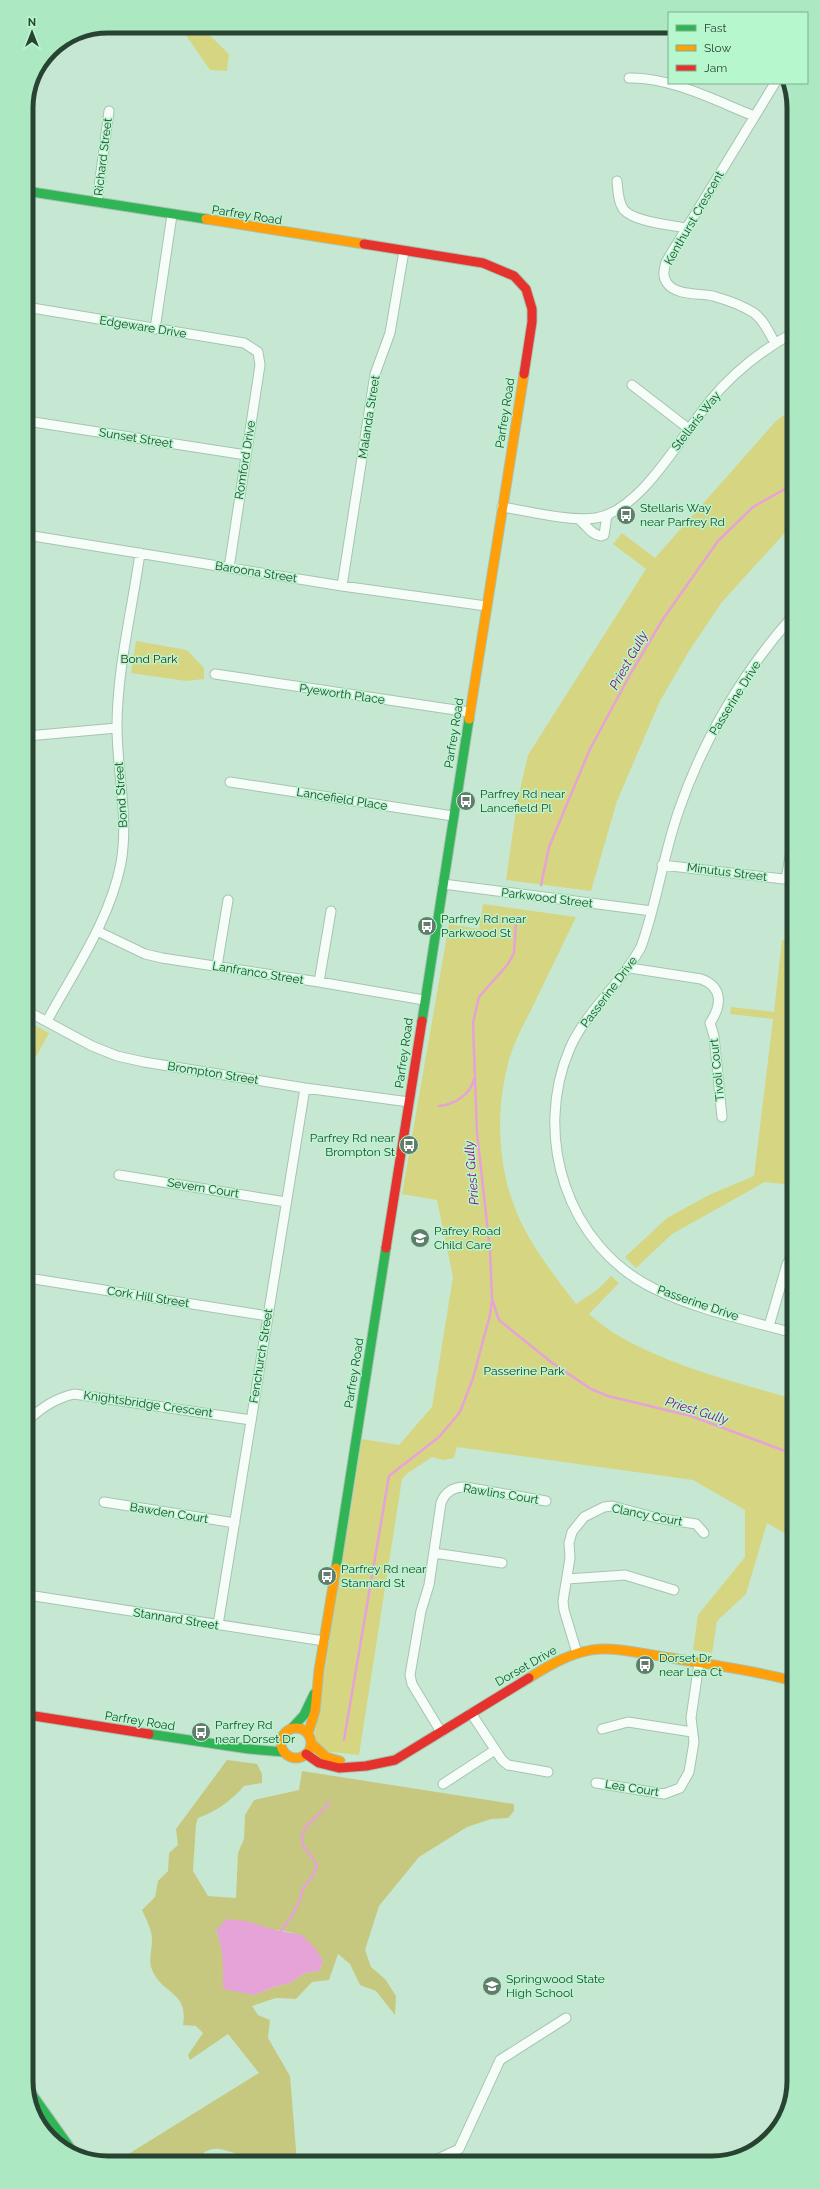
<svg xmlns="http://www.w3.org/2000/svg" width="820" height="2189" font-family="Raleway,sans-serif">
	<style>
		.green { fill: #d6d582 }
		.forest { fill: #c6c880; fill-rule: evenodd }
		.water { fill: #e5a3d7 }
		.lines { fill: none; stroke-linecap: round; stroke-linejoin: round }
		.stream { stroke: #e5a3d7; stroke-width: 2.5 }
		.street-casing { stroke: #a7c3b1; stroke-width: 11 }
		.fast-casing { stroke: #a7c3b1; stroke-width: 11 }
		.slow-casing { stroke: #a7c3b1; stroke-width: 11 }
		.jam-casing { stroke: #a7c3b1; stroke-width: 11 }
		.street { stroke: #f6fcf8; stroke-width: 9 }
		.fast { stroke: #30b455; stroke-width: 9 }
		.slow { stroke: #ff9f0a; stroke-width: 9 }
		.jam { stroke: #e5322d; stroke-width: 9 }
		.labels { text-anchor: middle; stroke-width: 3; stroke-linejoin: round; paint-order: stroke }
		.street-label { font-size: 12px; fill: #294333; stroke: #b7f7ce }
		.poi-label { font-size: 12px; fill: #294333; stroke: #b7f7ce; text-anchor: start }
		.park-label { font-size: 12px; fill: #332d15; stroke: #b7f7ce }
		.water-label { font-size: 13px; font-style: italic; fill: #91097d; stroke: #b7f7ce }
		.rim { fill: none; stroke: #294333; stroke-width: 5 }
	</style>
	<rect width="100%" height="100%" fill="#c6e8d2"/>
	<path class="green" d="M 189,26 L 200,26 L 229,54 L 227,71 L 210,70 L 183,31 Z
		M 792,409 L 792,525 L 722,602 L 689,651 L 660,701 L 617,801 L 591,891 L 506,880 L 517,803 L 528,755 L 646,569 L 613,544 L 622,533 L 655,558 L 776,421 Z
		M 136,641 L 187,650 L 204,668 L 204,679 L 186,681 L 131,673 Z
		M 483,904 L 576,917 C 562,946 548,975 534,1004 C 524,1024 512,1045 507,1068 C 494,1121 499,1183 526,1232 C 540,1258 558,1280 576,1304 L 597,1290 L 611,1276 L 619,1283 L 589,1314 C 638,1359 730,1380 793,1399 L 793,1538 L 767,1523 L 746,1594 L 717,1621 L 712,1653 L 693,1650 L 698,1615 L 745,1557 L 745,1510 L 693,1480 L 457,1447 L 454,1458 L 443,1460 L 432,1457 L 408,1473 L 402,1479 L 359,1755 L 323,1751 L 316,1740 L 315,1733 L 362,1439 L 399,1445 L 432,1407 L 453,1277 L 437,1200 L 402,1194 L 449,924 L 479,929 Z
		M 782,940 L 792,941 L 793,1185 L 765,1182 L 672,1234 L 636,1268 L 625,1257 L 667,1218 L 709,1195 L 754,1176 L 773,1019 L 730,1014 L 731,1007 L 774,1012 Z
		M 27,1021 L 49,1033 L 32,1064 L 27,1067 Z"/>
	<path class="forest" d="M 227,1760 L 257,1764 L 262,1774 L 262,1783 L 244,1786 C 231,1801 217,1811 198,1818 L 196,1824 L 193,1871 L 208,1896 L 236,1898 L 238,1853 L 244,1839 L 245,1815 L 254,1800 L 299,1790 L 302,1771 L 514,1804 L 514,1811 L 508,1818 L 491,1819 L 467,1827 L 419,1857 L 379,1906 L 365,1950 L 371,1967 L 385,1979 L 396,1996 L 395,2015 L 376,1991 L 360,1985 L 350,1964 L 338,1954 L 329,1980 L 312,1982 L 296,1999 L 276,1998 L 252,2006 L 258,2015 L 270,2020 L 268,2038 L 290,2076 L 297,2162 L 241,2162 L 237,2154 C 215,2147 210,2145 194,2162 L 114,2163 L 259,2073 L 228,2034 L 190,2060 L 188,2055 L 203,2033 L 196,2026 L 183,2025 C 189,1990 160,1995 151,1967 C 149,1959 152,1948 152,1940 C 152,1930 146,1919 142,1910 L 155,1897 L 158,1881 L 168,1871 L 169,1853 L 178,1845 L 176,1829 ZM 275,1930 C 301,1932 310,1940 323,1961 L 319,1971 L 305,1973 L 290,1983 L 274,1987 L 254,1995 L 223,1976 C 224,1959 223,1946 216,1931 Z"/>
	<path class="water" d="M 227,1919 L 246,1921 L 275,1930 L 302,1935 L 315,1948 L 323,1961 L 319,1971 L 305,1973 L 290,1983 L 274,1987 L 254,1995 L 223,1989 C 223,1967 224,1951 216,1930 Z"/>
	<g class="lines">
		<path class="stream" d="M 541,885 L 549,847 L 590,749 L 631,673 L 663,619 L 718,541 L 753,507 L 792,485
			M 516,923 L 514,953 L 508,964 L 479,997 L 473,1023 L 477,1133 L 490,1250 L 492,1299 L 499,1320 L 551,1362 L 591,1389 L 608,1396 L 691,1416 L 793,1454
			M 439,1106 C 454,1105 471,1094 474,1079
			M 344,1740 L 389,1476 L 439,1437 L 460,1412 L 473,1378 L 490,1315 L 492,1301
			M 281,1931 L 294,1912 L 300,1899 L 303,1888 L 312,1877 L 317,1865 C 314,1859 304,1848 303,1845 C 297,1824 321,1818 329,1802"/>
		<g class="street-casing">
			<path id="street" d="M 629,78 C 671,77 716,101 754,116
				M 775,83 L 666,262 C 664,270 662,276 667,283 C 676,296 700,293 713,296 C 727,300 742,305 754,313 C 764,320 769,333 775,343
				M 617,181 C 618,190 618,203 624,210 C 635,222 671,225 686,228
				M 97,202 L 109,111
				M 26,307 L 244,343 L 258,352 L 260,365 L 229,568
				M 155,329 L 172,215
				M 632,385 L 689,429
				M 27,421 L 246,455
				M 502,507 C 528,511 570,522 596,518 C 642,510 681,436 710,401 C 732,374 761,351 791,334
				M 578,519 C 586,524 591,535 601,536 L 604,535 L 607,515
				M 27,535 L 342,586 L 486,606
				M 342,586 L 375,374 L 390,333 L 404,251
				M 792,617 C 743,672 703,740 679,810 C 663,855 657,903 641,947 C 621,984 587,1010 570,1048 C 532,1136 567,1247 655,1289 C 698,1310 747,1320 793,1333
				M 215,674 L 469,712
				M 27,736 L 117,728
				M 230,782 L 453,816
				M 662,865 L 792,880
				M 786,879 L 792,845
				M 443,884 L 652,911
				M 97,931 L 145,954 L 162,958 L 319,982 L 424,1000
				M 217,966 L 228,900
				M 630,968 L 701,979 C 723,987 722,1005 710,1023 L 714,1036 L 722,1117
				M 319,982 L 331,911
				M 27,1011 L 92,1046 L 117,1056 L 144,1062 L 305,1088 L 409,1102
				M 47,1021 C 74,971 110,920 121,863 C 129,818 117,772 117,727 C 117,669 132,611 140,553
				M 119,1175 L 286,1202
				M 28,1278 L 268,1316
				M 769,1326 L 787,1264 L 793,1255
				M 28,1420 C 43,1407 54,1399 74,1394 L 251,1420
				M 104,1502 L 235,1523
				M 434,1553 L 502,1563
				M 567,1579 L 625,1575 L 674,1590
				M 28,1595 L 324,1641
				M 218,1625 L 305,1088
				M 577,1653 L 564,1610 L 563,1601 L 570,1558 L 569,1543 L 572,1532 L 584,1517 L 604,1507 L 612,1506 L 657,1518 L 696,1524 L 704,1533
				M 471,1713 L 502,1760 L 508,1765 L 548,1772
				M 602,1729 L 628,1722 L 692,1732
				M 441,1732 L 412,1684 L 410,1675 L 421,1611 L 429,1585 L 441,1503 C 445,1492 453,1487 465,1487 L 546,1501
				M 596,1783 L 664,1794 L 680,1788 L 689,1772 L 694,1742 L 691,1718 L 699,1663
				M 443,1784 L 495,1750
				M 433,2161 L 459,2149 L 500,2060 L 566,2018"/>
		</g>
		<g class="fast-casing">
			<path id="fast" d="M 26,191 L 206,219
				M 422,1021 L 469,719
				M 336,1568 L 386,1248
				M 292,1728 L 304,1715 L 314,1694
				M 149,1734 L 249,1749 L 284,1752
				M 29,2090 L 73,2152"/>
		</g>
		<g class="slow-casing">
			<path id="slow" d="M 206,219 L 364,244
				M 469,719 L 524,374
				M 529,1678 C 551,1664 575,1650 601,1649 C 624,1648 648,1655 671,1658 C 712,1665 753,1670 793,1681
				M281 1743a15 15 0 1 1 30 0a15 15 0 1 1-30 0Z
				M 308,1734 L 315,1711 L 319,1670 L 336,1568
				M 311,1743 L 326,1757 L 340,1761"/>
		</g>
		<g class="jam-casing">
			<path id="jam" d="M 364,244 L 483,263 L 514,276 L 526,289 L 532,309 L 532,322 L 524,374
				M 386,1248 L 422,1021
				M 28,1715 L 149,1734
				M 306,1754 L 319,1763 L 339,1768 L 366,1766 L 395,1760 L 529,1678"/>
		</g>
		<use href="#street" class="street"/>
		<use href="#fast" class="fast"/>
		<use href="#slow" class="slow"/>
		<use href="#jam" class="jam"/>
	</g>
	<defs>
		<g id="bus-disc" transform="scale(1)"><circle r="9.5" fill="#607d6b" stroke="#b7f7ce"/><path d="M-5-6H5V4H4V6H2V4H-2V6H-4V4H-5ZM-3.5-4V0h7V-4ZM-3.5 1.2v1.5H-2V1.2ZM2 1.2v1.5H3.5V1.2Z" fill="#fff"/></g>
		<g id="school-disc" transform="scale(1)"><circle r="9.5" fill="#607d6b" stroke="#b7f7ce"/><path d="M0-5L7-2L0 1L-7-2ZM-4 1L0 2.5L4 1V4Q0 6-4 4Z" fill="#fff"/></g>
	</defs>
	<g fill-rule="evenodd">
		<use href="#bus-disc" x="626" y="515"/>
		<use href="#bus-disc" x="466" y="801"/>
		<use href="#bus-disc" x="427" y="926"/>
		<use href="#bus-disc" x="409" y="1145"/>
		<use href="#school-disc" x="420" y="1238"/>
		<use href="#bus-disc" x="327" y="1576"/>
		<use href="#bus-disc" x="645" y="1665"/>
		<use href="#bus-disc" x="201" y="1732"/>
		<use href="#school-disc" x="492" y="1986"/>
	</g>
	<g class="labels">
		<g class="street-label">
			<text transform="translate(103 157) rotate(-83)" y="4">Richard Street</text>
			<text transform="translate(247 215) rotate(9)" y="4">Parfrey Road</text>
			<text transform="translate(694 218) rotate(-60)" y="4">Kenthurst Crescent</text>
			<text transform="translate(143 327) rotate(9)" y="4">Edgeware Drive</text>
			<text transform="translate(505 413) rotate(-81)" y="4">Parfrey Road</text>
			<text transform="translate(369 417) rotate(-81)" y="4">Malanda Street</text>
			<text transform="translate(696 421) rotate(-52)" y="4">Stellaris Way</text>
			<text transform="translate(136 438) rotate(9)" y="4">Sunset Street</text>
			<text transform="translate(245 460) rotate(-81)" y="4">Romford Drive</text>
			<text transform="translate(256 572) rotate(9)" y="4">Baroona Street</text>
			<text transform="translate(342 694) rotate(8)" y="4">Pyeworth Place</text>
			<text transform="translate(735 698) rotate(-58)" y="4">Passerine Drive</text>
			<text transform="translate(454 733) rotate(-81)" y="4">Parfrey Road</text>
			<text transform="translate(121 795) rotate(-94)" y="4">Bond Street</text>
			<text transform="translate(342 799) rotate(9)" y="4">Lancefield Place</text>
			<text transform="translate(727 872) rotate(7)" y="4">Minutus Street</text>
			<text transform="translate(547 898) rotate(7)" y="4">Parkwood Street</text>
			<text transform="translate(258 973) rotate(9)" y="4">Lanfranco Street</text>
			<text transform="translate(609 992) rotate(-53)" y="4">Passerine Drive</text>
			<text transform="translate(404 1053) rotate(-82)" y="4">Parfrey Road</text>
			<text transform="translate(717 1070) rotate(-96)" y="4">Tivoli Court</text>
			<text transform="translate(213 1073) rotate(9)" y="4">Brompton Street</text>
			<text transform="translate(203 1188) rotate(9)" y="4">Severn Court</text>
			<text transform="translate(148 1297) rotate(9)" y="4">Cork Hill Street</text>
			<text transform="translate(698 1303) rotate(19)" y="4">Passerine Drive</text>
			<text transform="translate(261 1356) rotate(-81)" y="4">Fenchurch Street</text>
			<text transform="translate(354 1373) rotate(-81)" y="4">Parfrey Road</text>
			<text transform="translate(148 1404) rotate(8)" y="4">Knightsbridge Crescent</text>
			<text transform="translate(501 1494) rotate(9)" y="4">Rawlins Court</text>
			<text transform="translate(169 1513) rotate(9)" y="4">Bawden Court</text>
			<text transform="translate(647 1515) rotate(11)" y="4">Clancy Court</text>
			<text transform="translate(176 1619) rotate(9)" y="4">Stannard Street</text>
			<text transform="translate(526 1666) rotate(-30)" y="4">Dorset Drive</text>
			<text transform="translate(140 1721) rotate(9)" y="4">Parfrey Road</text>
			<text transform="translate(632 1788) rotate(9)" y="4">Lea Court</text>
		</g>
		<g class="poi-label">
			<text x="640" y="512">Stellaris Way<tspan x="640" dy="14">near Parfrey Rd</tspan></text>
			<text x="480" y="798">Parfrey Rd near<tspan x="480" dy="14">Lancefield Pl</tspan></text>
			<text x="441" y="923">Parfrey Rd near<tspan x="441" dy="14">Parkwood St</tspan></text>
			<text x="395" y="1142" text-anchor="end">Parfrey Rd near<tspan x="395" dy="14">Brompton St</tspan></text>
			<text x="434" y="1235">Pafrey Road<tspan x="434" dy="14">Child Care</tspan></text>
			<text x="341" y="1573">Parfrey Rd near<tspan x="341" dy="14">Stannard St</tspan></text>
			<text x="659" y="1662">Dorset Dr<tspan x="659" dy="14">near Lea Ct</tspan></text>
			<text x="215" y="1729">Parfrey Rd<tspan x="215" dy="14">near Dorset Dr</tspan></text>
			<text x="506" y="1983">Springwood State<tspan x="506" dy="14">High School</tspan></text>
		</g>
		<g class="park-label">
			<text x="149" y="663">Bond Park</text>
			<text x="524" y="1375">Passerine Park</text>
		</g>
		<g class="water-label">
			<text transform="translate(628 660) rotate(-61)" y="5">Priest Gully</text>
			<text transform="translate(471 1173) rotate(-95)" y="5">Priest Gully</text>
			<text transform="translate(697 1410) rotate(17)" y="5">Priest Gully</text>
		</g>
	</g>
	<path d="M0 0H820V2189H0ZM108 33H712A75 75 0 0 1 787 108V2081A75 75 0 0 1 712 2156H108A75 75 0 0 1 33 2081V108A75 75 0 0 1 108 33Z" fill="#ace9c2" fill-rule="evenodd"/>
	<path class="rim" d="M108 33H712A75 75 0 0 1 787 108V2081A75 75 0 0 1 712 2156H108A75 75 0 0 1 33 2081V108A75 75 0 0 1 108 33Z"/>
	<rect x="668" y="12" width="140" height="72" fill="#b7f7ce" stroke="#7eaf90"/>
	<rect x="676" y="25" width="20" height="6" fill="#30b455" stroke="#7eaf90"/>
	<text x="704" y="32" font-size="12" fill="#294333">Fast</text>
	<rect x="676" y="45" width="20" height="6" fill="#ff9f0a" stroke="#7eaf90"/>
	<text x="704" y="52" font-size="12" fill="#294333">Slow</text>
	<rect x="676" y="65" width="20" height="6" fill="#e5322d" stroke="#7eaf90"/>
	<text x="704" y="72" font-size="12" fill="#294333">Jam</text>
	<g transform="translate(32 32)" stroke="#b7f7ce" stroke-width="3" paint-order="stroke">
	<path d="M0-3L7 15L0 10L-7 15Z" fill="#294333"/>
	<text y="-6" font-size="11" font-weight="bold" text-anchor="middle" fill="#294333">N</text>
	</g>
</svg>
